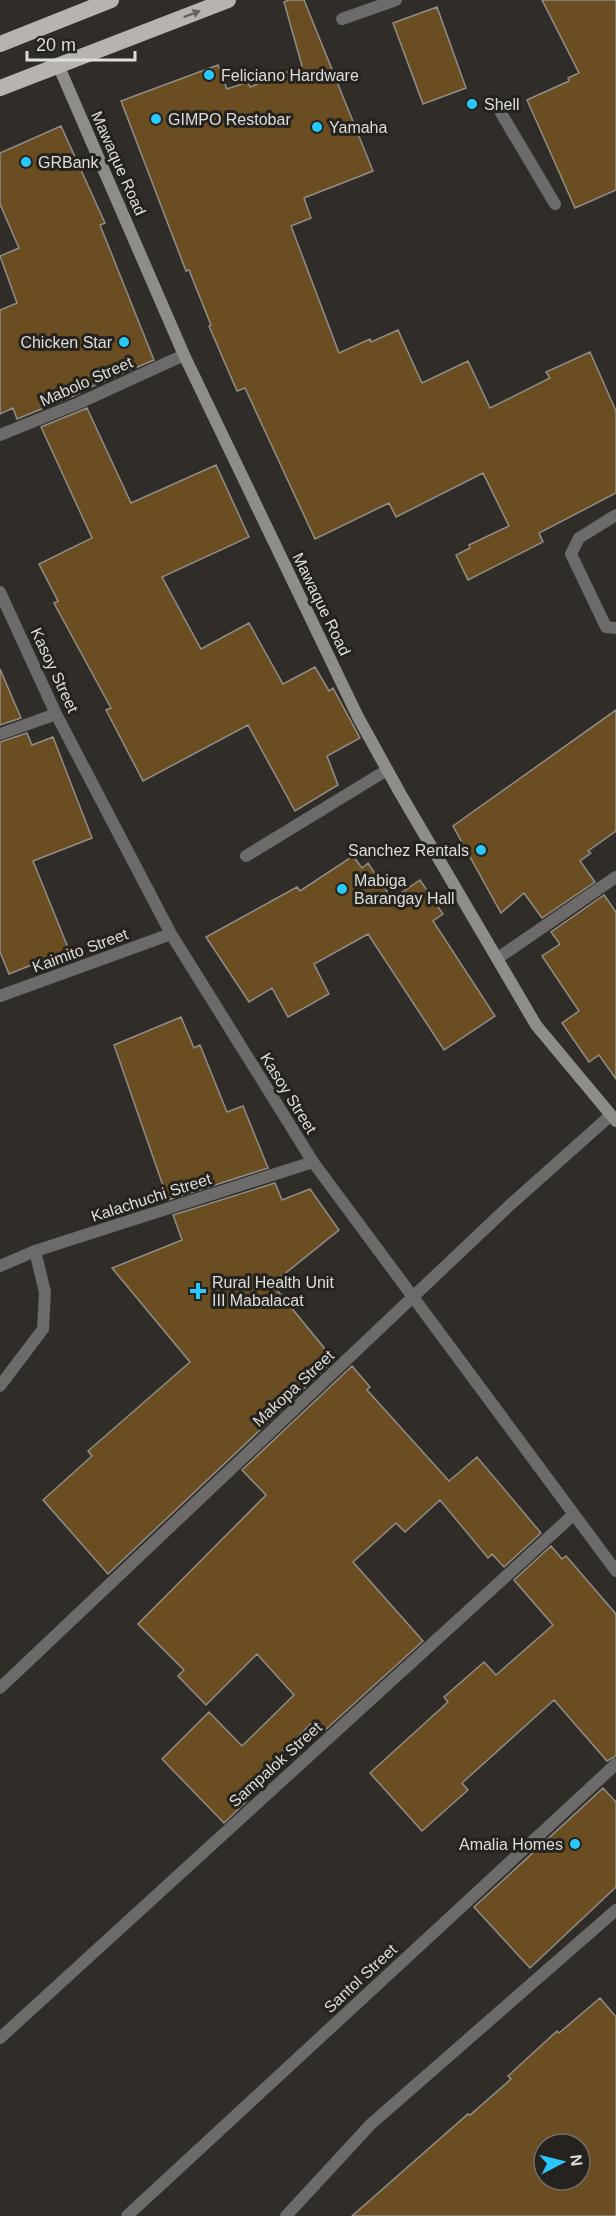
<svg xmlns="http://www.w3.org/2000/svg" width="616" height="2216" font-family="Helvetica,sans-serif">
	<style>
		.building { fill: #6a4e21; stroke: #918d89; stroke-width: 1.5; fill-rule: evenodd }
		.lines { fill: none; stroke-linecap: round; stroke-linejoin: round }
		.service { stroke: #6c6b69; stroke-width: 12 }
		.minor { stroke: #6c6b69; stroke-width: 12 }
		.secondary { stroke: #8f8d8a; stroke-width: 12 }
		.trunk { stroke: #b7b4b0; stroke-width: 16 }
		.oneway { fill: #676460 }
		.poi-dot { fill: #29c8ff; stroke: #26231f; stroke-width: 2 }
		.labels { text-anchor: middle; stroke-width: 6; stroke-linejoin: round; paint-order: stroke }
		.poi-label { font-size: 16px; fill: #deddda; stroke: #26231f; text-anchor: start }
		.street-label { font-size: 16px; fill: #deddda; stroke: #26231f }
	</style>
	<rect width="100%" height="100%" fill="#302d29"/>
	<path class="building" d="M 289,0 L 304,0 L 373,171 L 304,198 L 311,218 L 291,226 L 339,353 L 370,339 L 371,342 L 398,330 L 422,383 L 468,361 L 490,408 L 550,378 L 546,372 L 590,352 L 616,411 L 616,493 L 539,533 L 543,542 L 468,580 L 456,555 L 470,548 L 469,545 L 509,526 L 483,473 L 396,517 L 389,503 L 315,539 L 245,388 L 237,391 L 209,326 L 211,325 L 189,270 L 186,271 L 121,101 L 218,65 L 227,89 L 248,82 L 250,87 L 302,66 L 284,2 Z
		M 542,0 L 616,0 L 616,190 L 575,208 L 527,100 L 569,81 L 568,78 L 579,73 Z
		M 437,7 L 466,88 L 423,104 L 393,23 Z
		M 61,126 L 105,223 L 100,225 L 154,360 L 79,392 L 80,393 L 76,395 L 17,419 L 13,408 L 0,414 L 0,310 L 17,303 L 0,256 L 19,248 L 0,204 L 0,153 Z
		M 87,408 L 131,503 L 216,465 L 249,537 L 162,577 L 201,649 L 249,623 L 283,684 L 315,667 L 329,691 L 333,688 L 360,738 L 327,756 L 338,785 L 295,811 L 248,725 L 143,781 L 106,710 L 111,708 L 54,603 L 58,601 L 39,564 L 92,538 L 41,427 Z
		M 0,669 L 21,718 L 0,725 Z
		M 616,710 L 616,831 L 588,851 L 591,853 L 580,861 L 595,882 L 542,918 L 524,893 L 501,913 L 453,826 Z
		M 27,733 L 32,745 L 53,737 L 92,838 L 33,861 L 69,950 L 9,974 L 0,952 L 0,742 Z
		M 353,856 L 362,868 L 368,863 L 392,899 L 420,880 L 443,914 L 433,921 L 495,1016 L 444,1050 L 368,934 L 314,964 L 329,994 L 288,1017 L 272,988 L 249,1002 L 206,937 L 297,887 L 300,891 Z
		M 604,895 L 616,912 L 616,1079 L 599,1055 L 589,1062 L 562,1023 L 579,1011 L 542,956 L 560,944 L 551,932 Z
		M 181,1017 L 194,1048 L 200,1045 L 227,1112 L 243,1106 L 268,1168 L 168,1200 L 114,1045 Z
		M 275,1183 L 282,1200 L 310,1189 L 339,1230 L 272,1284 L 334,1360 L 108,1574 L 43,1500 L 92,1456 L 88,1451 L 190,1362 L 112,1268 L 182,1240 L 173,1215 Z
		M 352,1366 L 370,1387 L 367,1390 L 449,1481 L 477,1457 L 541,1533 L 504,1567 L 492,1554 L 488,1558 L 440,1500 L 405,1532 L 396,1523 L 353,1562 L 423,1641 L 324,1731 L 314,1721 L 240,1793 L 247,1801 L 224,1823 L 162,1759 L 209,1712 L 242,1746 L 294,1695 L 257,1654 L 206,1705 L 178,1676 L 184,1670 L 138,1624 L 266,1495 L 242,1470 Z
		M 551,1546 L 562,1559 L 566,1556 L 616,1614 L 616,1756 L 607,1761 L 554,1700 L 462,1783 L 468,1790 L 422,1831 L 370,1773 L 448,1702 L 444,1697 L 484,1662 L 496,1675 L 553,1625 L 514,1580 Z
		M 603,1788 L 616,1802 L 616,1887 L 530,1968 L 474,1907 Z
		M 600,1998 L 616,2017 L 616,2216 L 352,2216 L 468,2114 L 470,2115 L 511,2079 L 508,2076 L 557,2031 L 559,2033 ZM 544,2144 L 580,2144 L 580,2180 L 544,2180 Z"/>
	<g class="lines">
		<path class="service" d="M 342,19 L 396,0
			M 501,113 L 555,204
			M 616,515 L 579,538 L 571,554 L 606,627 L 616,628
			M 246,856 L 387,770
			M 0,1386 L 43,1329 L 45,1292 L 35,1251"/>
		<path class="minor" d="M 0,435 L 79,403 L 184,355
			M 0,592 L 56,714 L 171,934 L 313,1162 L 616,1571
			M 0,734 L 56,714
			M 498,958 L 616,877
			M 0,996 L 171,934
			M 0,1266 L 35,1251 L 313,1162
			M 0,1688 L 511,1204 L 611,1115
			M 0,2038 L 573,1515
			M 127,2216 L 616,1764
			M 286,2216 L 371,2124 L 616,1910"/>
		<path class="secondary" d="M 59,67 L 184,355 L 358,717 L 400,793 L 536,1025 L 616,1121"/>
		<path class="trunk" d="M 0,44 L 111,0
			M 0,88 L 228,0"/>
	</g>
	<defs><path id="oneway-solid" d="M-6-.8H1V-3.2L6.5 0L1 3.2V.8H-6Z" transform="scale(1.5)"/></defs>
	<use class="oneway" href="#oneway-solid" transform="translate(192 14) rotate(-21)"/>
	<g class="poi-dot">
		<circle cx="209" cy="75" r="6"/>
		<circle cx="472" cy="104" r="6"/>
		<circle cx="156" cy="119" r="6"/>
		<circle cx="317" cy="127" r="6"/>
		<circle cx="26" cy="162" r="6"/>
		<circle cx="124" cy="342" r="6"/>
		<circle cx="481" cy="850" r="6"/>
		<circle cx="342" cy="889" r="6"/>
		<path d="M195 1282h6v6h6v6h-6v6h-6v-6h-6v-6h6z"/>
		<circle cx="575" cy="1844" r="6"/>
	</g>
	<g class="labels">
		<g class="poi-label">
			<text x="221" y="81">Feliciano Hardware</text>
			<text x="484" y="110">Shell</text>
			<text x="168" y="125">GIMPO Restobar</text>
			<text x="329" y="133">Yamaha</text>
			<text x="38" y="168">GRBank</text>
			<text x="112" y="348" text-anchor="end">Chicken Star</text>
			<text x="469" y="856" text-anchor="end">Sanchez Rentals</text>
			<text x="354" y="886">Mabiga<tspan x="354" dy="18">Barangay Hall</tspan></text>
			<text x="212" y="1288">Rural Health Unit<tspan x="212" dy="18">III Mabalacat</tspan></text>
			<text x="563" y="1850" text-anchor="end">Amalia Homes</text>
		</g>
		<g class="street-label">
			<text transform="translate(119 163) rotate(66)" y="6">Mawaque Road</text>
			<text transform="translate(86 381) rotate(-24)" y="6">Mabolo Street</text>
			<text transform="translate(322 604) rotate(64)" y="6">Mawaque Road</text>
			<text transform="translate(55 670) rotate(65)" y="6">Kasoy Street</text>
			<text transform="translate(80 950) rotate(-20)" y="6">Kaimito Street</text>
			<text transform="translate(289 1093) rotate(58)" y="6">Kasoy Street</text>
			<text transform="translate(151 1197) rotate(-18)" y="6">Kalachuchi Street</text>
			<text transform="translate(293 1388) rotate(-43)" y="6">Makopa Street</text>
			<text transform="translate(275 1764) rotate(-42)" y="6">Sampalok Street</text>
			<text transform="translate(360 1978) rotate(-43)" y="6">Santol Street</text>
		</g>
	</g>
	<g transform="translate(562 2162) rotate(83)"><circle r="28" fill="#26231f" stroke="#706d6a" stroke-width="1.5"/>
	<path d="M0-4.5L10 22L0 15L-10 22Z" fill="#29c8ff"/>
	<text y="-9" font-size="16" font-weight="bold" text-anchor="middle" fill="#deddda">N</text>
	</g>
	<path d="M27 51v9h108v-9" fill="none" stroke="#deddda" stroke-width="3"/>
	<text x="36" y="51" font-size="18" fill="#deddda" stroke="#26231f" stroke-width="4.5" paint-order="stroke">20 m</text>
</svg>
